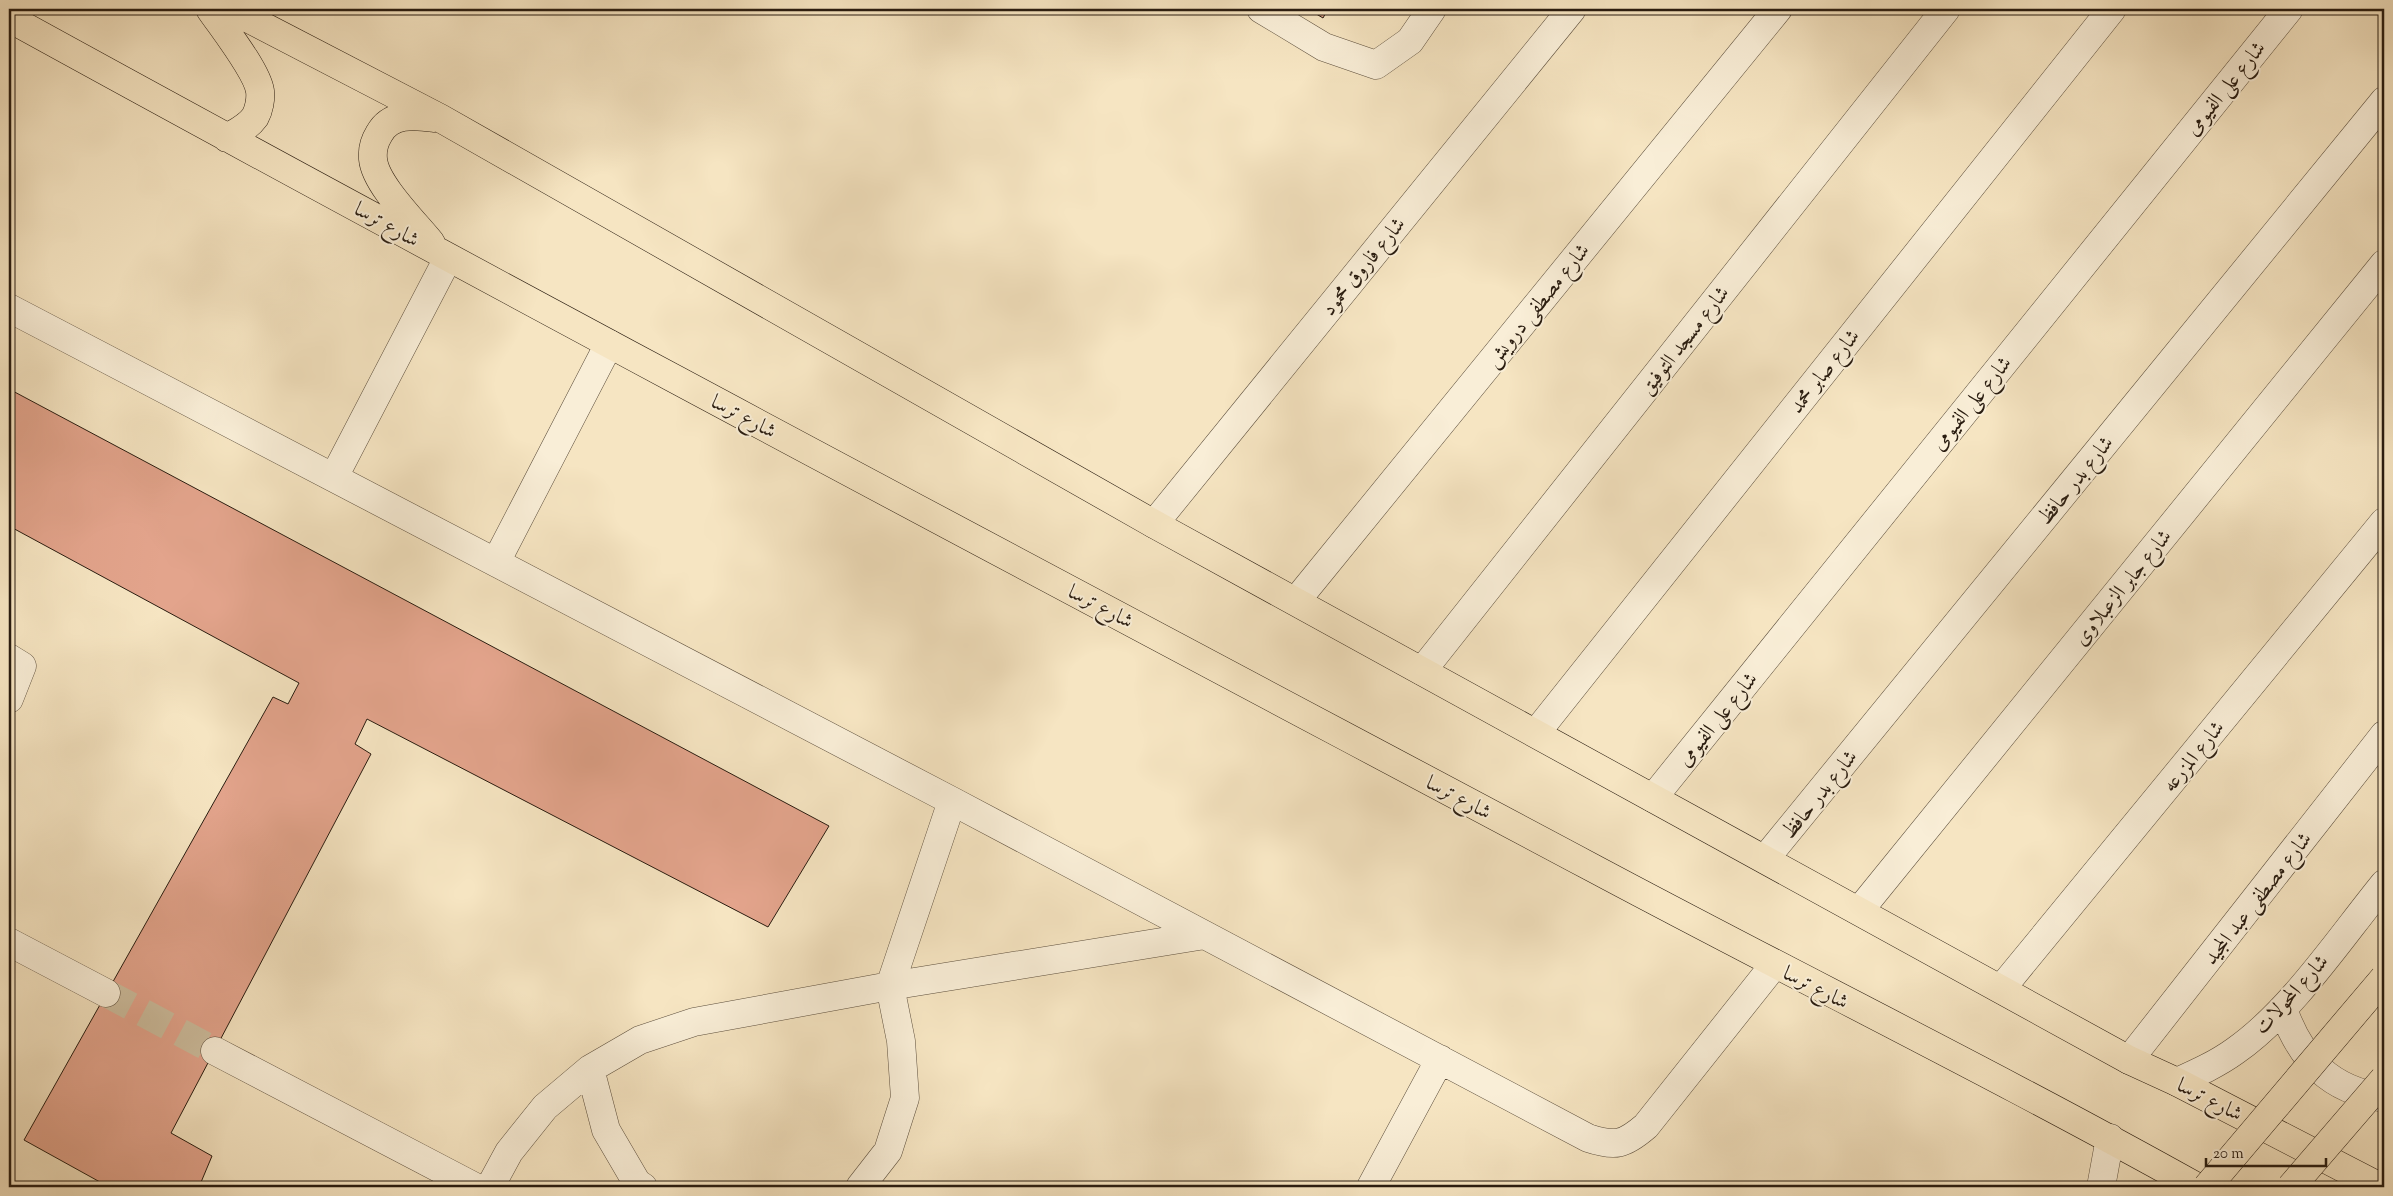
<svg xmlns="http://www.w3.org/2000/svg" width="2393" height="1196" font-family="'Sorts Mill Goudy',Amiri,serif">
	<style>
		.building { fill: #e3a48c; stroke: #291c10 }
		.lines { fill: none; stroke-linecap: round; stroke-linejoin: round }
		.minor-tunnel { stroke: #cdbd9e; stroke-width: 28; stroke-dasharray: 28 14; stroke-linecap: butt }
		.minor-casing { stroke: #5c4e3c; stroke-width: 29 }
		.major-casing { stroke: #291c10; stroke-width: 29 }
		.minor { stroke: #f9eed7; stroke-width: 28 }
		.major { stroke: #f6e5c2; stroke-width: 28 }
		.major-bridge-casing { stroke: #291c10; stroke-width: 29; stroke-linecap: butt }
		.major-bridge { stroke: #f6e5c2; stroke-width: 28 }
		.labels { text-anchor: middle; stroke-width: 4; stroke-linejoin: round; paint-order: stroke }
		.street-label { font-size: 21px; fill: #291c10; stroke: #f9eed7 }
	</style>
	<rect width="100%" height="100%" fill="#f6e5c2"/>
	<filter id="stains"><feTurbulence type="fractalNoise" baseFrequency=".004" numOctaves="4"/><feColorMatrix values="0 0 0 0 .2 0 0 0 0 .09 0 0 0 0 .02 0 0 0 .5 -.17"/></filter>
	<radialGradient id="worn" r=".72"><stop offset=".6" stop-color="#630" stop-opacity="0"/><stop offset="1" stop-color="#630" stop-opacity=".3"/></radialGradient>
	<path class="building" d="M 1308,9 L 1328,9 L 1323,18 Z
		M 9,389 L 829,826 L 768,927 L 367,719 L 355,744 L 371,754 L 171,1133 L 212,1156 L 199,1187 L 145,1187 L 137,1182 L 135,1187 L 109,1187 L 24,1140 L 273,697 L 288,704 L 299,683 L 9,526 Z"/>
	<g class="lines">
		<path class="minor-tunnel" d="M 106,993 L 215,1051"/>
		<g class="minor-casing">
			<path id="minor" d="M 1261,9 L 1324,47 L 1376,65 L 1410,41 L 1432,9
				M 9,308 L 952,801 L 1588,1138 C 1615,1147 1624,1145 1646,1126 L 1774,965
				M 334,477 L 448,258
				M 1154,524 L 1572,9
				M 496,562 L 609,344
				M 1296,601 L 1778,9
				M 9,658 L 22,666 L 9,699
				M 1422,671 L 1946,9
				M 1536,733 L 2112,9
				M 1653,798 L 2289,9
				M 1765,859 L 2384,101
				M 1859,911 L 2384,264
				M 9,942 L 106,993
				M 2001,989 L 2384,522
				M 2283,1009 C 2301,1060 2330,1090 2384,1098
				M 215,1051 L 475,1187
				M 2129,1060 L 2384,735
				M 590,1069 L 606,1130 L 637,1183 L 643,1187
				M 2177,1082 C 2197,1073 2217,1064 2235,1051 C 2291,1012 2340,938 2384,884
				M 490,1187 L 509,1152 L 545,1107 L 590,1069 L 640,1040 L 694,1022 L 890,986 L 1205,935
				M 860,1187 L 888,1151 L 905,1098 L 901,1041 L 890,986 L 952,801
				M 1371,1187 L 1440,1059
				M 2101,1187 L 2110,1138"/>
		</g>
		<g class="major-casing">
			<path id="major" d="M 210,9 C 223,28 257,71 260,91 C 261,99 259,110 255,117 C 248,127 237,132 227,138
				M 230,9 L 440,118 L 1154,524 L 2129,1060 L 2177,1082 L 2380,1187
				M 9,18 C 533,306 1063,586 1591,867 C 1793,975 1998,1076 2197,1187
				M 431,243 C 415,223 375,184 373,159 C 372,149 374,142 379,134 C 390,113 414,115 434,118"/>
		</g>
		<use href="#minor" class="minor"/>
		<use href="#major" class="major"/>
		<g class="major-bridge-casing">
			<path id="major-bridge" d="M 2207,1187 L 2384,978
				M 2291,1187 L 2384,1079"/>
		</g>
		<use href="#major-bridge" class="major-bridge"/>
	</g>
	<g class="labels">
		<g class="street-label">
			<text transform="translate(2225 88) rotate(-51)" y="7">شارع على الفيومى</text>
			<text transform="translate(387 224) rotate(29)" y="7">شارع ترسا</text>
			<text transform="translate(1363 266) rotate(-51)" y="7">شارع فاروق محمود</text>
			<text transform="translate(1537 305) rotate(-51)" y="7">شارع مصطفى درويش</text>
			<text transform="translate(1684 340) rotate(-52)" y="7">شارع مسجد التوفيق</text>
			<text transform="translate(1824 371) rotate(-52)" y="7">شارع صابر محمد</text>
			<text transform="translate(1971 403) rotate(-51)" y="7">شارع على الفيومى</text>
			<text transform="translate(744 416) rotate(28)" y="7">شارع ترسا</text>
			<text transform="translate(2075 480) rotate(-51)" y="7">شارع بدر حافظ</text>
			<text transform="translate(2122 587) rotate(-51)" y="7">شارع جابر الزعبلاوى</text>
			<text transform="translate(1101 606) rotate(28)" y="7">شارع ترسا</text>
			<text transform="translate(1717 719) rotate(-51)" y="7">شارع على الفيومى</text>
			<text transform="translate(2193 756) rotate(-51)" y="7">شارع المزرعه</text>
			<text transform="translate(1819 794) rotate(-51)" y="7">شارع بدر حافظ</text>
			<text transform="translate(1459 797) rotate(28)" y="7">شارع ترسا</text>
			<text transform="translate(2257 898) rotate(-52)" y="7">شارع مصطفى عبد المجيد</text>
			<text transform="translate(1816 987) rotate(27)" y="7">شارع ترسا</text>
			<text transform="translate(2291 994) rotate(-48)" y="7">شارع المحولات</text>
			<text transform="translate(2210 1099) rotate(27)" y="7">شارع ترسا</text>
		</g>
	</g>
	<rect width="2393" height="1196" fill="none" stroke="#f6e5c2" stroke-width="30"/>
	<rect x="10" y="10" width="2373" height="1176" fill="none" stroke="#291c10" stroke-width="2.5"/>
	<rect x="15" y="15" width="2363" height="1166" fill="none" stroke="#291c10"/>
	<path d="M2206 1158v8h120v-8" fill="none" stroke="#291c10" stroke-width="2.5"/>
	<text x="2213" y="1158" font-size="15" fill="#291c10" stroke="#f9eed7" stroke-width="4" paint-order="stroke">20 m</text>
	<rect width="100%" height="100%" filter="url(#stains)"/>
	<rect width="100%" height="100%" fill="url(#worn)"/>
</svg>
